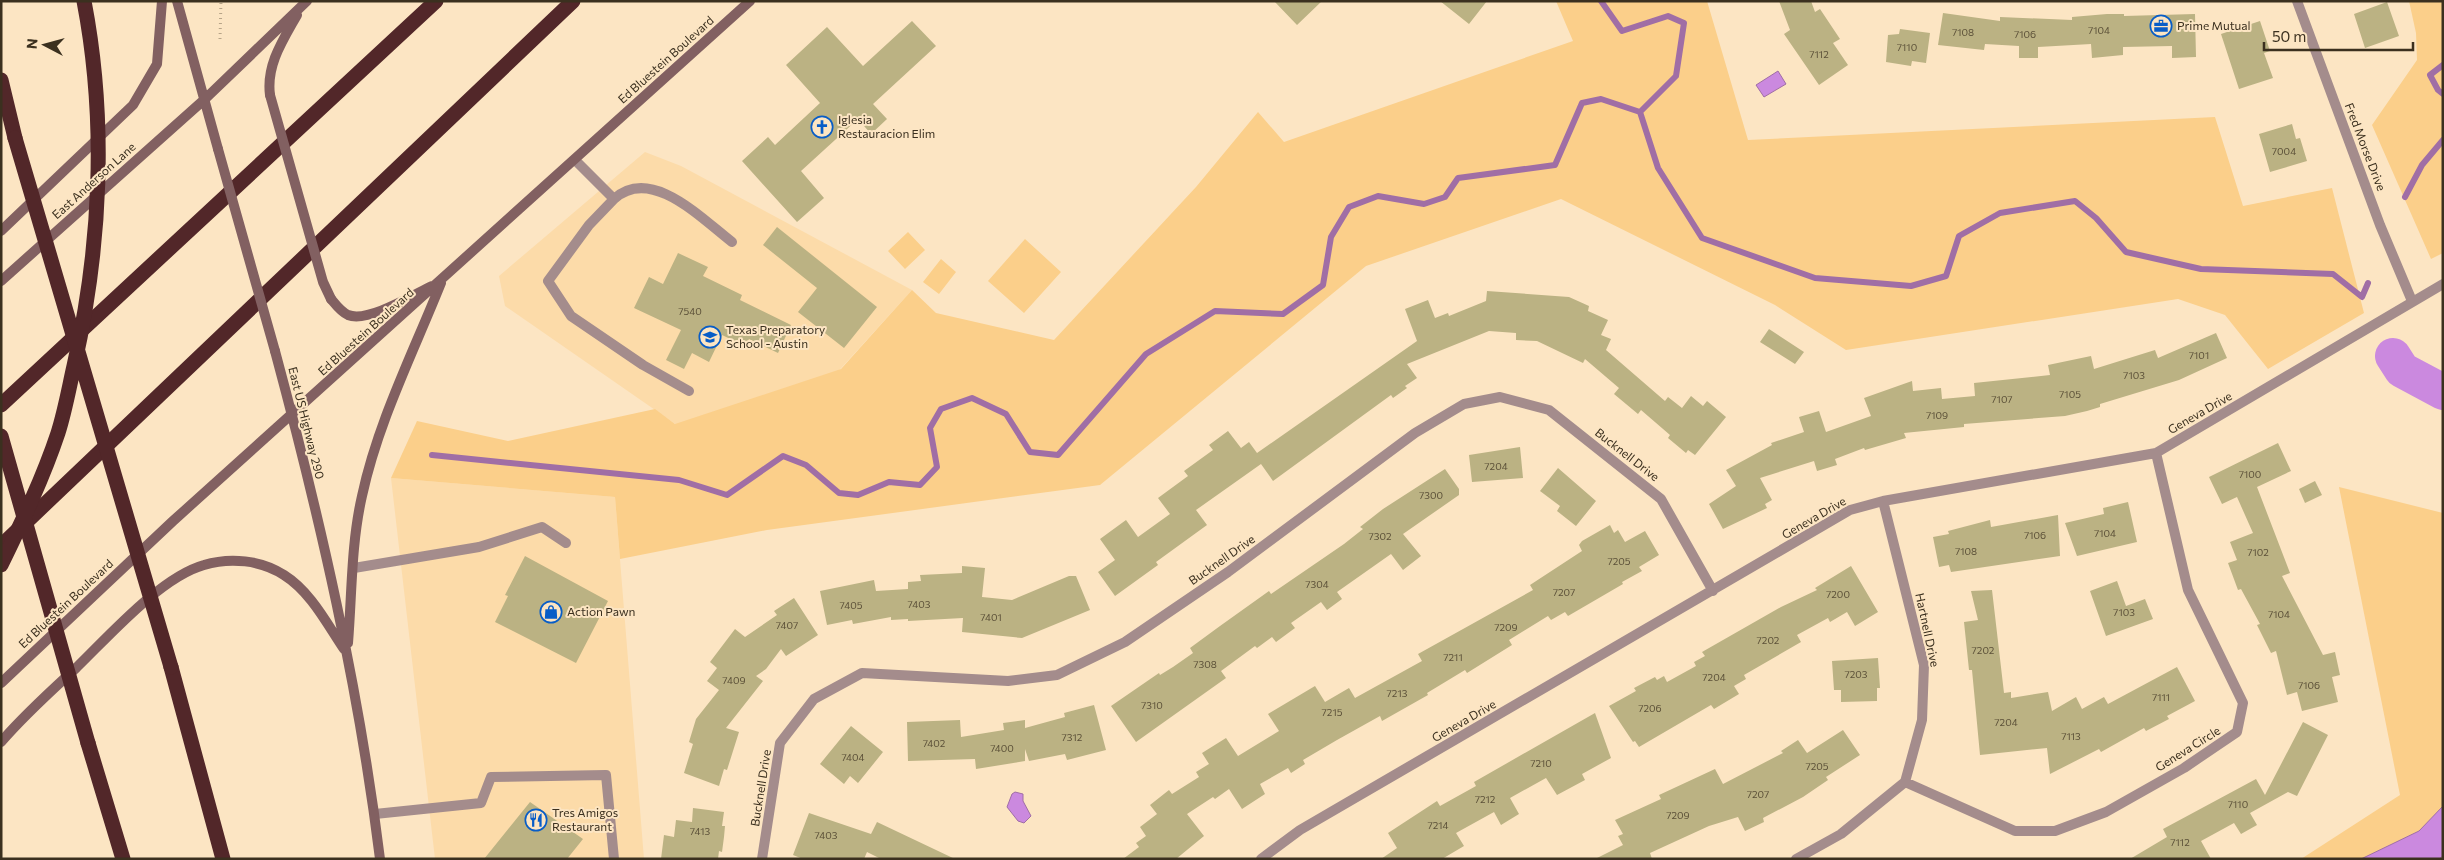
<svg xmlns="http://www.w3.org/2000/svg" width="2444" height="860" font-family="Commissioner,sans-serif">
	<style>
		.built { fill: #fcdba9 }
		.green { fill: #fbcf8a }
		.water { fill: #cb89df; stroke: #a06ea5 }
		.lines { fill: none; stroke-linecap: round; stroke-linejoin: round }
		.stream { stroke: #a06ea5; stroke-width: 6 }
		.river { stroke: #cb89df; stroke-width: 36 }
		.building { fill: #bbb283 }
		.path { stroke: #b7a488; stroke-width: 3; stroke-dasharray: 1 4; stroke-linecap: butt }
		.lane { stroke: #a48c8c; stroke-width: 10 }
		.street { stroke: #a48c8c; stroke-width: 10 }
		.secondary { stroke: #826061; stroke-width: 10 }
		.highway { stroke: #522729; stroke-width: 15 }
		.secondary-bridge { stroke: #826061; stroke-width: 10 }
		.highway-bridge { stroke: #522729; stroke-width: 15 }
		.labels { text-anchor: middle; stroke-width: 4; stroke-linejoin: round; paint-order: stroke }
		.number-label { font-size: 10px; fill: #5b5038 }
		.poi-label { font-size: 12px; fill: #3b301f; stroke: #fce5c3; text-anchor: start }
		.street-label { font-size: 12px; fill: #3b301f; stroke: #fce5c3 }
	</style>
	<rect width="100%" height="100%" fill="#fce5c3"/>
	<path class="built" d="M 645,152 L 681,166 L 912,290 L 746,473 L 505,306 L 499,276 Z
		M 391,478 L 615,497 L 644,859 L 435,859 Z"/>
	<path class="green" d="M 1556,1 L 1707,1 L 1748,140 L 2215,117 L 2243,206 L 2332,188 L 2364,313 L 2268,369 L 2225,315 L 2178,299 L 1846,350 L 1775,305 L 1561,199 L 1366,266 L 1100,485 L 767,530 L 620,559 L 615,497 L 391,478 L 417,421 L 508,441 L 655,409 L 675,424 L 841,369 L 912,290 L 936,313 L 1054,340 L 1196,187 L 1258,112 L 1284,142 L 1573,41 Z
		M 2409,1 L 2443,1 L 2443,253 L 2431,259 L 2372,125 L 2417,60 L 2416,33 Z
		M 908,232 L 925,250 L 905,269 L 888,251 Z
		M 1025,239 L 1061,272 L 1024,313 L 988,281 Z
		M 941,259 L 956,272 L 939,294 L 923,282 Z
		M 2339,487 L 2443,513 L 2443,806 L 2419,831 L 2361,859 L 2301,859 L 2400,795 Z"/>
	<path class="water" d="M 1778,71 L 1786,84 L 1764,97 L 1756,85 Z
		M 1015,792 L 1023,794 L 1023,801 L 1031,816 L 1024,823 L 1018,821 L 1007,807 L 1012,794 Z
		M 2443,806 L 2443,856 L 2439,859 L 2361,859 L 2419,831 Z"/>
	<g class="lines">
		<path class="stream" d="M 1601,1 L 1622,31 L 1668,16 L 1684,23 L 1676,76 L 1640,112 L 1658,168 L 1702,238 L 1815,278 L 1911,286 L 1946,276 L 1959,236 L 2000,213 L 2075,201 L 2096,218 L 2126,252 L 2201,269 L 2333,274 L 2362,297 L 2368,283
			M 2443,65 L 2430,75 L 2438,90 L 2443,94
			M 2405,197 L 2422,165 L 2443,140
			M 432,455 L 679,480 L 727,495 L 783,456 L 806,465 L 839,493 L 858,495 L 889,482 L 920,485 L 937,467 L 930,428 L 941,409 L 972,398 L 1006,414 L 1030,452 L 1058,455 L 1146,354 L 1215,311 L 1283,314 L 1323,285 L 1331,237 L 1349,207 L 1378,196 L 1424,204 L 1445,197 L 1458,178 L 1555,165 L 1582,103 L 1601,99 L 1640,112"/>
		<path class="river" d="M 2393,356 L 2402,370 L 2443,392"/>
	</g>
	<path class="building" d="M 1274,1 L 1322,1 L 1297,25 Z
		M 1440,1 L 1487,1 L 1469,24 Z
		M 1779,1 L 1811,1 L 1815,12 L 1820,9 L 1840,39 L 1833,43 L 1848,65 L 1819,85 L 1784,34 L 1790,30 Z
		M 2387,2 L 2399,36 L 2365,48 L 2354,14 Z
		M 1943,13 L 2000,21 L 2000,17 L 2072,20 L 2072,17 L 2107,14 L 2124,14 L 2124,16 L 2195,14 L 2196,57 L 2172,58 L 2172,46 L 2123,47 L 2123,55 L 2092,58 L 2091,44 L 2038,47 L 2038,58 L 2019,58 L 2019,46 L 1985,44 L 1984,50 L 1938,45 Z
		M 912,21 L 936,46 L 873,104 L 887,119 L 871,134 L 858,119 L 801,171 L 824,198 L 797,222 L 742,161 L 768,137 L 775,145 L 820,103 L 786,65 L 827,27 L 863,66 Z
		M 2260,21 L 2270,51 L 2264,53 L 2273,78 L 2239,89 L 2221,34 Z
		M 1900,29 L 1930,33 L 1926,63 L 1912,61 L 1911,66 L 1886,62 L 1888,35 L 1899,34 Z
		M 2292,124 L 2296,139 L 2300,138 L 2307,161 L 2270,172 L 2259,134 Z
		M 777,227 L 877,307 L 844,348 L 798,312 L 817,288 L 763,245 Z
		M 678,253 L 708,267 L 703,276 L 742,295 L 740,300 L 791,325 L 778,353 L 749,339 L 745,346 L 722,335 L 709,362 L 692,353 L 684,369 L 666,360 L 681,330 L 634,308 L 649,277 L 663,284 Z
		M 1487,291 L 1569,297 L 1589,306 L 1588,311 L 1608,320 L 1601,335 L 1611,339 L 1606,350 L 1665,401 L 1668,397 L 1682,408 L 1691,396 L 1703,406 L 1707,401 L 1726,417 L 1695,455 L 1688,450 L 1686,453 L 1668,438 L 1670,435 L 1641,410 L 1638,414 L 1614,394 L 1619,388 L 1585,359 L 1583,363 L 1537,341 L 1516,340 L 1516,333 L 1489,331 L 1407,364 L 1417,378 L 1405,386 L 1407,388 L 1393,398 L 1391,395 L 1273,481 L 1261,464 L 1196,510 L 1207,525 L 1156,562 L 1158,565 L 1115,596 L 1098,572 L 1115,560 L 1100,539 L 1126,520 L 1138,537 L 1170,514 L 1158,498 L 1188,476 L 1184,471 L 1213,450 L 1209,445 L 1228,431 L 1241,448 L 1249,442 L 1257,453 L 1417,341 L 1405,309 L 1428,300 L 1435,318 L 1448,313 L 1449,316 L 1486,301 Z
		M 1769,329 L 1804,352 L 1795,364 L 1760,342 Z
		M 2216,333 L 2227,358 L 2179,380 L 2100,404 L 2100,407 L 2087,411 L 2065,416 L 1964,424 L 1964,427 L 1904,433 L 1906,438 L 1865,450 L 1864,448 L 1835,459 L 1837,465 L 1817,471 L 1814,461 L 1760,478 L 1772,500 L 1765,504 L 1767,508 L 1723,529 L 1709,504 L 1736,486 L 1726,470 L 1772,445 L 1771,443 L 1804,432 L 1799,417 L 1819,411 L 1826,432 L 1871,416 L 1864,398 L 1912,381 L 1913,391 L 1941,388 L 1942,399 L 1975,396 L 1974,383 L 2050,375 L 2048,365 L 2091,356 L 2094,369 L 2155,350 L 2158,358 Z
		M 2278,443 L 2291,471 L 2257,487 L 2290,573 L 2282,576 L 2323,655 L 2335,652 L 2340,675 L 2332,677 L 2338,702 L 2302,711 L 2297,692 L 2287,695 L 2276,651 L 2271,653 L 2257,625 L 2260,624 L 2241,589 L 2238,590 L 2228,563 L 2237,560 L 2230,542 L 2253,533 L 2237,497 L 2222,504 L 2209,477 Z
		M 1520,447 L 1523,478 L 1472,482 L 1469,455 Z
		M 1558,468 L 1596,501 L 1576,526 L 1557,511 L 1560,506 L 1540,491 Z
		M 1445,469 L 1459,489 L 1459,495 L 1403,534 L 1421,556 L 1403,570 L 1391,554 L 1337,592 L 1342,599 L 1327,610 L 1321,602 L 1291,623 L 1295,628 L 1276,642 L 1272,637 L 1257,648 L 1255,646 L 1221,671 L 1226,678 L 1136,742 L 1111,706 L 1159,673 L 1160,675 L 1173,667 L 1193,653 L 1190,648 L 1220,626 L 1269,591 L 1271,594 L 1344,544 L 1363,529 L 1360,527 L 1383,509 Z
		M 2315,481 L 2322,495 L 2305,503 L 2299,489 Z
		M 2128,502 L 2137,542 L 2077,556 L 2065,523 L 2104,514 L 2103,508 Z
		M 2058,515 L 2060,556 L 1951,572 L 1949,565 L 1939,567 L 1933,537 L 1949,534 L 1948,531 L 1990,520 L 1991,527 Z
		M 1610,525 L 1614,533 L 1618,530 L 1625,542 L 1645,531 L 1659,555 L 1639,567 L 1642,571 L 1622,582 L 1623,584 L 1568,616 L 1565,612 L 1551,620 L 1548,616 L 1509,640 L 1512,645 L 1467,673 L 1465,670 L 1427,693 L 1428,695 L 1382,721 L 1380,716 L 1337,740 L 1303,760 L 1305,764 L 1291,773 L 1288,768 L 1260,784 L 1265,794 L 1242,809 L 1229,789 L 1215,799 L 1213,797 L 1187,814 L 1204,836 L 1176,859 L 1123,859 L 1139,847 L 1136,843 L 1146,836 L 1140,827 L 1157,814 L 1150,805 L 1169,790 L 1172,794 L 1199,777 L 1196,772 L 1209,764 L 1202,753 L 1226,738 L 1238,756 L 1279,731 L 1268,714 L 1315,686 L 1325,702 L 1349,688 L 1355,698 L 1422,661 L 1418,654 L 1533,590 L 1530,585 L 1582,551 L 1579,545 L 1582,541 Z
		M 525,556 L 608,601 L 576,663 L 495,622 L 508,596 L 505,595 Z
		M 962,566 L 985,568 L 982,597 L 1012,600 L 1069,576 L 1076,576 L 1090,610 L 1022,638 L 962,632 L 963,618 L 908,621 L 908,619 L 891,620 L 891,617 L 853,624 L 852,620 L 827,625 L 820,591 L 874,580 L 876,591 L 908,589 L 908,582 L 921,581 L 920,575 L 962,573 Z
		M 1851,566 L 1878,612 L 1855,626 L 1847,612 L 1830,622 L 1828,618 L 1797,635 L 1801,642 L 1744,675 L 1746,679 L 1734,686 L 1739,694 L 1714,709 L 1711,705 L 1639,747 L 1635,741 L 1633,742 L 1609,706 L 1636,691 L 1634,688 L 1655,677 L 1657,680 L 1664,676 L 1667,682 L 1696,666 L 1694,662 L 1705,656 L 1702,652 L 1781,607 L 1817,590 L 1815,588 Z
		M 2117,581 L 2126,606 L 2145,599 L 2153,619 L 2106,636 L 2090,591 Z
		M 1992,590 L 2004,693 L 2011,692 L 2011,698 L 2048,692 L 2052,711 L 2076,697 L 2082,709 L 2104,697 L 2108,704 L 2177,667 L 2195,701 L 2167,716 L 2169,719 L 2146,731 L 2144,728 L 2101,752 L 2099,749 L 2050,774 L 2047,748 L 1980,755 L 1972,670 L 1969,670 L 1964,622 L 1978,620 L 1971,591 Z
		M 794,598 L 818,635 L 786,656 L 781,649 L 766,669 L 756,676 L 763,681 L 726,728 L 739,732 L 727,770 L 724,769 L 719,786 L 684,773 L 693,744 L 689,742 L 696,719 L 719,690 L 707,681 L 717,668 L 710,662 L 735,629 L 745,637 L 777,615 L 774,611 Z
		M 1878,658 L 1880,688 L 1877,688 L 1877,701 L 1841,702 L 1841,690 L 1834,690 L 1832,661 Z
		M 1094,705 L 1106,750 L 1067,760 L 1065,754 L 1029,761 L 1025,749 L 1025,761 L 976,769 L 975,759 L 908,761 L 907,722 L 960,720 L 961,737 L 1004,730 L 1003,723 L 1025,720 L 1025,728 L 1065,717 L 1064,713 Z
		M 1595,713 L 1611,758 L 1582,774 L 1585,780 L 1557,795 L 1546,778 L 1510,798 L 1519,814 L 1501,825 L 1494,812 L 1456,833 L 1464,846 L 1442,859 L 1381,859 L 1397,848 L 1388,833 L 1437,801 L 1440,806 L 1476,786 L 1474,782 Z
		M 2303,722 L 2328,735 L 2297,796 L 2288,792 L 2250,813 L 2257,825 L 2241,834 L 2234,823 L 2201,841 L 2211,859 L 2130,859 L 2167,837 L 2163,829 L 2256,779 L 2265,795 Z
		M 851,726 L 883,752 L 858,783 L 850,776 L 844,784 L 820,764 Z
		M 1843,730 L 1860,755 L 1826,777 L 1828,780 L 1803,797 L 1763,818 L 1764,822 L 1745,831 L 1738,817 L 1709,826 L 1650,853 L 1652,859 L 1595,859 L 1623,845 L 1618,836 L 1623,834 L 1615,820 L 1661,799 L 1659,795 L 1715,769 L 1723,784 L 1783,753 L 1781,751 L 1798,740 L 1807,753 Z
		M 530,802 L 583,839 L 567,859 L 484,859 Z
		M 693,808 L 724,812 L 722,826 L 725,826 L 724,837 L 722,852 L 719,851 L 718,859 L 661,859 L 664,835 L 674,837 L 676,820 L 692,822 Z
		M 809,813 L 871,834 L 877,822 L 955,859 L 881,859 L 867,852 L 864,859 L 803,859 L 793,855 Z"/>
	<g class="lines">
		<path class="path" d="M 220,39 L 221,1"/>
		<path class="lane" d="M 575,160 L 614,199 L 589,225 L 548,281 L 571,316 L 643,365 L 689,391
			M 614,199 C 651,165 702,219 732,242
			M 354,568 L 479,547 L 542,527 L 566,543
			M 375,814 L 481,803 L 491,777 L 606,775 L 614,859"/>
		<path class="street" d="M 2297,1 L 2380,225 L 2412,301
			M 1905,782 L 2015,831 L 2055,831 L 2106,812 L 2184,768 L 2237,732 L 2243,703 L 2188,590 L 2156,453
			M 762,859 L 780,743 L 814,699 L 862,673 L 1008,681 L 1057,675 L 1125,642 L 1228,572 L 1415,433 L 1464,404 L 1500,397 L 1549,410 L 1661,499 L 1713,591
			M 1261,859 L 1300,830 L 1850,510 L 1883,501 L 2156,453 L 2443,284
			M 1796,859 L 1841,834 L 1905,782 L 1922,720 L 1924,665 L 1883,501"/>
		<path class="secondary" d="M 177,1 L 218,149
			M 270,95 C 266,65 283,40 297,15
			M 1,231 L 133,105 L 157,64 L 162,1
			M 1,281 L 205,99 L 307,1
			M 331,299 C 336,305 341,312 348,315 C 368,323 413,295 432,286
			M 275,351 C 320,518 359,688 380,859
			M 348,643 C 352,594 351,544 362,496 C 378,422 413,353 441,283
			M 1,683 L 173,521 L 750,1
			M 1,742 C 24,715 51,691 77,667 C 109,636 161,577 204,565 C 230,557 261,560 284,575 C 311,592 327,624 344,649"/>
		<path class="highway" d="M 1,80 L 15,138
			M 1,405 L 436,1
			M 1,546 L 573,1
			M 171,667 L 223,859
			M 88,743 L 123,859"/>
		<path class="secondary-bridge" d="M 270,95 L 323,282 L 331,299
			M 218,149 L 275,351"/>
		<path class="highway-bridge" d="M 15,138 L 171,667
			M 1,436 L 88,743
			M 1,565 C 22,522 43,478 58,433 C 65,411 69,388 74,366 C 101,247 107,121 84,1"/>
	</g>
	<defs>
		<g id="office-ring" transform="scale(1.125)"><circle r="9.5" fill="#fce5c3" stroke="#085dc7" stroke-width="1.5"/><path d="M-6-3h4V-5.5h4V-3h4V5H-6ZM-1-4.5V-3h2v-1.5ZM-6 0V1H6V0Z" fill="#085dc7"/></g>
		<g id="church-ring" transform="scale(1.125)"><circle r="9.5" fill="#fce5c3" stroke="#085dc7" stroke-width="1.5"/><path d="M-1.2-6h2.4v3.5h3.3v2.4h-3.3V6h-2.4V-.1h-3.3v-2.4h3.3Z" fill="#085dc7"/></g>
		<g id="school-ring" transform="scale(1.125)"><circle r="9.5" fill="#fce5c3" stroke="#085dc7" stroke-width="1.5"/><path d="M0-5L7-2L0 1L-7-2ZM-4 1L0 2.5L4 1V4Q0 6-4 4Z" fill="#085dc7"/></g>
		<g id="shop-ring" transform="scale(1.125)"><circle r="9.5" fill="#fce5c3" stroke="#085dc7" stroke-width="1.5"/><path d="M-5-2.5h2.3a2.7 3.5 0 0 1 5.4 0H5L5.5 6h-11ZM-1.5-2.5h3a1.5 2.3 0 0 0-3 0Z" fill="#085dc7"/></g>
		<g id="restaurant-ring" transform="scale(1.125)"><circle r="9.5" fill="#fce5c3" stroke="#085dc7" stroke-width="1.5"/><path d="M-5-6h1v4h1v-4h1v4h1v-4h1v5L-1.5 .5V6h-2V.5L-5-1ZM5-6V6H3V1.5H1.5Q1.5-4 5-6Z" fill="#085dc7"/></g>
	</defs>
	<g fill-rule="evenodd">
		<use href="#office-ring" x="2161" y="26"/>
		<use href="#church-ring" x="822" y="127"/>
		<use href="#school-ring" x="710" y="337"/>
		<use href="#shop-ring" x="551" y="612"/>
		<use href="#restaurant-ring" x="536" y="820"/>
	</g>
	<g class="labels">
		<g class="number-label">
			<text x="2099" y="34">7104</text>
			<text x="1963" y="36">7108</text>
			<text x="2025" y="38">7106</text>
			<text x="1907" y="51">7110</text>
			<text x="1819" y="58">7112</text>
			<text x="2284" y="155">7004</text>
			<text x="690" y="315">7540</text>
			<text x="2199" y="359">7101</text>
			<text x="2134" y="379">7103</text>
			<text x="2070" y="398">7105</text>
			<text x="2002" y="403">7107</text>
			<text x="1937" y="419">7109</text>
			<text x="1496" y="470">7204</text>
			<text x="2250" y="478">7100</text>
			<text x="1431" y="499">7300</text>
			<text x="2105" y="537">7104</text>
			<text x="2035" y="539">7106</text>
			<text x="1380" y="540">7302</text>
			<text x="1966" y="555">7108</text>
			<text x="2258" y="556">7102</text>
			<text x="1619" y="565">7205</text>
			<text x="1317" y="588">7304</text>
			<text x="1564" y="596">7207</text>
			<text x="1838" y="598">7200</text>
			<text x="919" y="608">7403</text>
			<text x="851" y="609">7405</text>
			<text x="2124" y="616">7103</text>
			<text x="2279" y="618">7104</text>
			<text x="991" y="621">7401</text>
			<text x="787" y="629">7407</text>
			<text x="1506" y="631">7209</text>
			<text x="1768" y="644">7202</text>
			<text x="1983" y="654">7202</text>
			<text x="1453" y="661">7211</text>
			<text x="1205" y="668">7308</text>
			<text x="1856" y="678">7203</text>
			<text x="1714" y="681">7204</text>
			<text x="734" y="684">7409</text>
			<text x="2309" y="689">7106</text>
			<text x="1397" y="697">7213</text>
			<text x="2161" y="701">7111</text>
			<text x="1152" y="709">7310</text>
			<text x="1650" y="712">7206</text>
			<text x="1332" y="716">7215</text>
			<text x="2006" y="726">7204</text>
			<text x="2071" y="740">7113</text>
			<text x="1072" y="741">7312</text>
			<text x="934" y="747">7402</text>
			<text x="1002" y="752">7400</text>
			<text x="853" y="761">7404</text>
			<text x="1541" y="767">7210</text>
			<text x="1817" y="770">7205</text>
			<text x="1758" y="798">7207</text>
			<text x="1485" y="803">7212</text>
			<text x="2238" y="808">7110</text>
			<text x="1678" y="819">7209</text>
			<text x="1438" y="829">7214</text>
			<text x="700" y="835">7413</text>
			<text x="826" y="839">7403</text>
			<text x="2180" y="846">7112</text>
		</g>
		<g class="poi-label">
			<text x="2177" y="30">Prime Mutual</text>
			<text x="838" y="124">Iglesia<tspan x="838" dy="14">Restauracion Elim</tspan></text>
			<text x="726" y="334">Texas Preparatory<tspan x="726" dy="14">School - Austin</tspan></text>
			<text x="567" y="616">Action Pawn</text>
			<text x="552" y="817">Tres Amigos<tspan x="552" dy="14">Restaurant</tspan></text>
		</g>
		<g class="street-label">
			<text transform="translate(666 60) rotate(-42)" y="4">Ed Bluestein Boulevard</text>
			<text transform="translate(2365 147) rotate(69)" y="4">Fred Morse Drive</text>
			<text transform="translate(94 181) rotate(-42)" y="4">East Anderson Lane</text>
			<text transform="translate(366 332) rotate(-42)" y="4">Ed Bluestein Boulevard</text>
			<text transform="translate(2200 413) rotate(-30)" y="4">Geneva Drive</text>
			<text transform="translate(306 423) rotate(76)" y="4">East US Highway 290</text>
			<text transform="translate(1627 455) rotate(38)" y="4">Bucknell Drive</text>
			<text transform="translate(1814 518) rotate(-30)" y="4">Geneva Drive</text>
			<text transform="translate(1222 560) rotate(-35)" y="4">Bucknell Drive</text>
			<text transform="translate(66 604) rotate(-43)" y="4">Ed Bluestein Boulevard</text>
			<text transform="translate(1927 630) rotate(78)" y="4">Hartnell Drive</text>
			<text transform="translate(1464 721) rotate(-30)" y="4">Geneva Drive</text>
			<text transform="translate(2188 749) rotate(-32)" y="4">Geneva Circle</text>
			<text transform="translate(761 788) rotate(-81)" y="4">Bucknell Drive</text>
		</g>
	</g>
	<rect width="2444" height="860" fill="none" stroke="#3b301f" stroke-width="5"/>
	<g transform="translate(45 45) rotate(276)" stroke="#fce5c3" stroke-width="4" paint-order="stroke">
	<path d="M0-4L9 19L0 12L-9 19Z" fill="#3b301f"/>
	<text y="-8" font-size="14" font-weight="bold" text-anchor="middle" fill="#3b301f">N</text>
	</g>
	<path d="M2264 42v8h149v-8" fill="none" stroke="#3b301f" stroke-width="2.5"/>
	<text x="2272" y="42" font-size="15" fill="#3b301f" stroke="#fce5c3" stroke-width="4" paint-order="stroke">50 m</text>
</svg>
